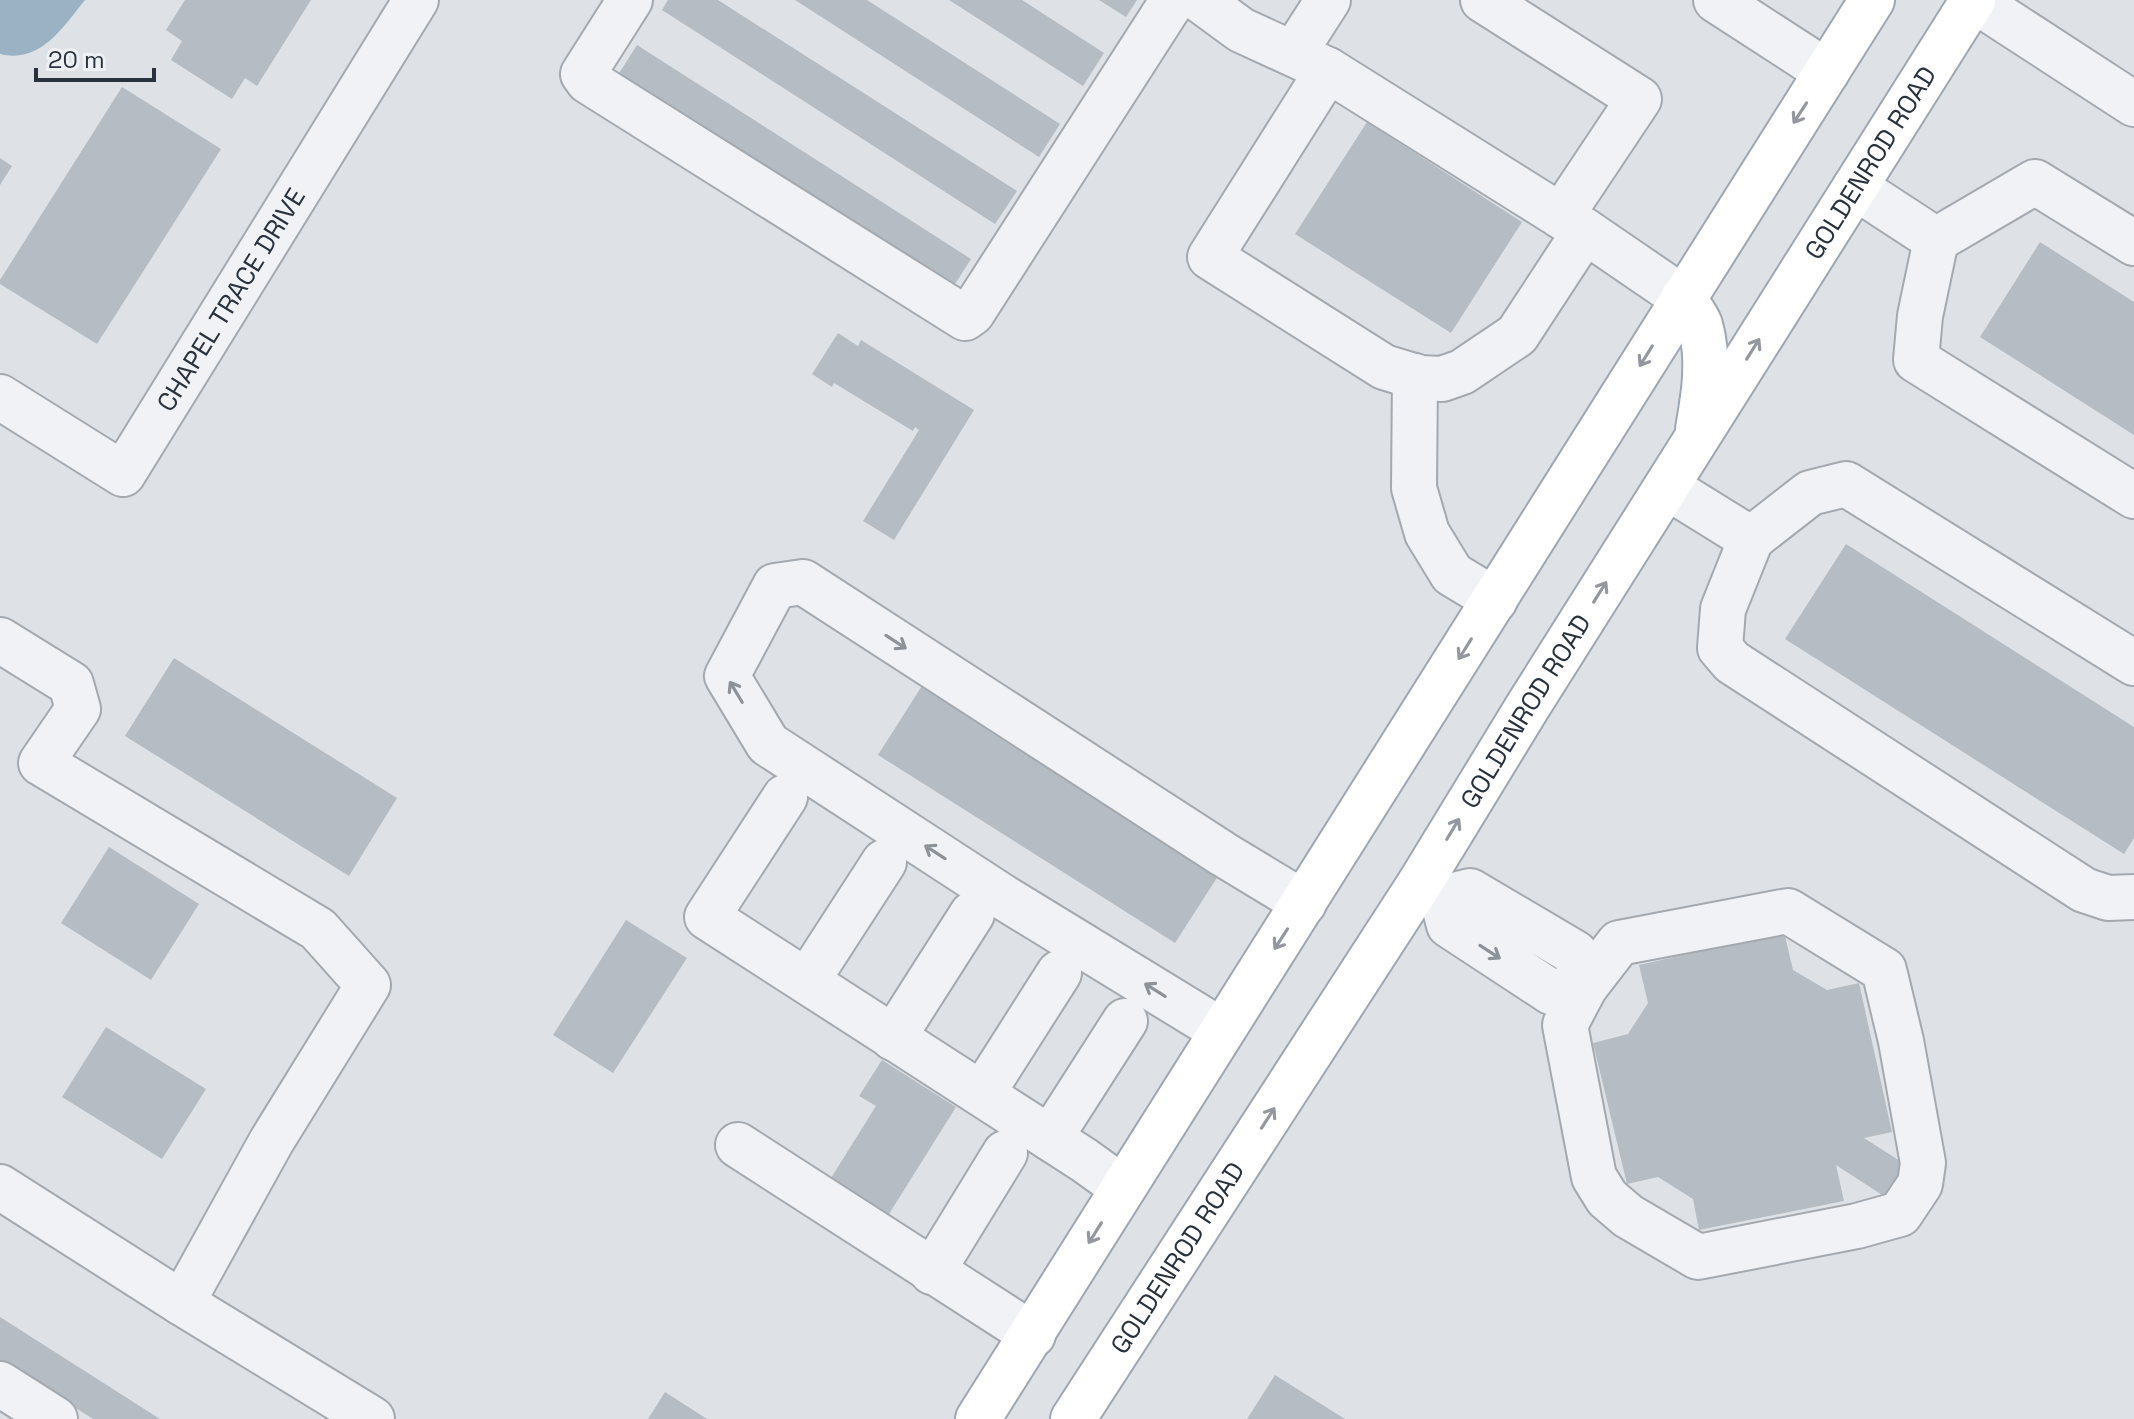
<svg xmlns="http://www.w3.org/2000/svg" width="2134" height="1419" font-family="'Space Grotesk',sans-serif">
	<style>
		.water { fill: #9bb2c5 }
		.building { fill: #b6bcc3 }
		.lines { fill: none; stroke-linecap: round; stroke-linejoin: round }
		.minor-casing { stroke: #a4a9b0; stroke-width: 48 }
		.major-casing { stroke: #9ea7b1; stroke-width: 48 }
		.minor { stroke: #f0f2f5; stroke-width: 44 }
		.major { stroke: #fff; stroke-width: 44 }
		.oneway { stroke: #94989e }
		.oneway2 { stroke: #8c9298 }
		.labels { text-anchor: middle; stroke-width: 6; stroke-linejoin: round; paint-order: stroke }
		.street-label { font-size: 26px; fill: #28313c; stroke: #edf1f4 }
	</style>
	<rect width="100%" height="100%" fill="#dee2e7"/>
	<path class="water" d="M 0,0 L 85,0 C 63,27 41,64 0,54 Z"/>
	<path class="building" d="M 185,0 L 311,0 L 257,86 L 245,78 L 232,99 L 171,60 L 182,41 L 166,30 Z
		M 668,0 L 718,0 L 1017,191 L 995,224 L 662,10 Z
		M 795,0 L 867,0 L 1060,124 L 1039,157 Z
		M 949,0 L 1022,0 L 1104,53 L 1083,86 Z
		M 1099,0 L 1137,0 L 1126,17 Z
		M 637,45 L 971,259 L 950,292 L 616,78 Z
		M 122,87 L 221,149 L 97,344 L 0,284 L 0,280 Z
		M 1367,122 L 1522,222 L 1451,333 L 1295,234 Z
		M 0,158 L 12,166 L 0,185 Z
		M 2040,242 L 2134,302 L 2134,435 L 1980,337 Z
		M 838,333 L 858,346 L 861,340 L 974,410 L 894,540 L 863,521 L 919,430 L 915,427 L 913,431 L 834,383 L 832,387 L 812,374 Z
		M 1846,544 L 2134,727 L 2134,838 L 2124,854 L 1785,639 Z
		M 174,658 L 397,798 L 349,876 L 125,736 Z
		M 925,681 L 1222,870 L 1175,943 L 878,755 Z
		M 109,847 L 199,904 L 151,980 L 61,923 Z
		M 626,920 L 687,958 L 613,1073 L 553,1035 Z
		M 1784,932 L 1793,970 L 1827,990 L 1859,983 L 1892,1132 L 1864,1138 L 1914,1170 L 1893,1202 L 1836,1165 L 1844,1201 L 1699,1230 L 1693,1199 L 1658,1177 L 1627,1184 L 1593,1043 L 1628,1034 L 1648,1003 L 1639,965 Z
		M 106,1027 L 206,1089 L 162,1159 L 62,1097 Z
		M 882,1060 L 956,1107 L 884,1222 L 826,1186 L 876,1106 L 859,1096 Z
		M 0,1317 L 160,1419 L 93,1419 L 0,1360 Z
		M 1275,1375 L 1345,1419 L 1247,1419 Z
		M 665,1392 L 707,1419 L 648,1419 Z"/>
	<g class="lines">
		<g class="minor-casing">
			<g id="minor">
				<path d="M 630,0 L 583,74 L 588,81 L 965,318 L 972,313 L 1173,0"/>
				<path d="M 1200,0 L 1241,30 L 1328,70 L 1585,231 L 1683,298"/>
				<path d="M 1483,0 L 1639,99 L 1561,216"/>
				<path d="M 1716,0 L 1827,72"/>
				<path d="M 1974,0 L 2134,104"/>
				<path d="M 1294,53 L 1328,0"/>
				<path d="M 1328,70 L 1210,257 L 1384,367 L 1420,378 L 1442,379 L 1462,372 L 1517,335 L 1585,231"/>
				<path d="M 1855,187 L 1936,240 L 1920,316 L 1916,360 L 2134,496"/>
				<path d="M 1936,240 L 2035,182 L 2134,243"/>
				<path d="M 1415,376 L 1414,488 L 1427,533 L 1452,574 L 1495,600"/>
				<path id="s1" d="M 0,397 L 123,474 L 416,0"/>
				<path d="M 1667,487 L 1751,539 L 1723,609 L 1720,648 L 1732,662 L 2084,890 L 2108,898 L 2134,897"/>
				<path d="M 1751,539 L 1810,493 L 1846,484 L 2134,663"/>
				<path d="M 0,640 L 71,684 L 78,709 L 41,763 L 318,929 L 368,985 L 271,1142 L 182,1303"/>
				<path d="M 785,797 L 707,917 L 1084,1160 L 1123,1188"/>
				<path d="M 1420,883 L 1442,898 L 1449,925 L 1551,992 L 1585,987 L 1575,953 L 1470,891 L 1442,898"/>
				<path d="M 1788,911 L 1884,970 L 1901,1041 L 1923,1163 L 1920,1184 L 1900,1214 L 1857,1226 L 1698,1257 L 1628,1216 L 1607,1198 L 1594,1177 L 1565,1025 L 1585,987 L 1619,943 Z"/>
				<path d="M 807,981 L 884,862"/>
				<path d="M 1222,1031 L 1003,897 L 768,744 L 727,676 L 775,586 L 803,582 L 1223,854 L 1304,903"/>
				<path d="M 893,1038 L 972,914"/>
				<path d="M 982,1094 L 1059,973"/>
				<path d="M 1050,1138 L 1125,1021"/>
				<path d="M 738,1145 L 1033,1335"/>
				<path d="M 0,1187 L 182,1303 L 372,1419"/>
				<path d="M 932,1272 L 1005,1153"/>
				<path d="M 0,1384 L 55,1419"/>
			</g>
		</g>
		<g class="major-casing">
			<g id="major">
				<path d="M 1683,298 C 1688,306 1697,316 1700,325 C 1710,359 1704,395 1698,429"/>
				<path d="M 978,1419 L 1872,0"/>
				<path id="s2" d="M 1073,1419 L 1420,883 L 1528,706 L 1973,0"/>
			</g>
		</g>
		<use href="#minor" class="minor"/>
		<use href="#major" class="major"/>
	</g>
	<defs><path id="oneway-shaft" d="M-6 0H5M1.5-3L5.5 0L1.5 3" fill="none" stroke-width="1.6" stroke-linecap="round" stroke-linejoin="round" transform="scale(2)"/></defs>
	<g class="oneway">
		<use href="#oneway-shaft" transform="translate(1800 113) rotate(123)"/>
		<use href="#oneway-shaft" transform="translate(1753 349) rotate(-58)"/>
		<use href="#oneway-shaft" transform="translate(1646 356) rotate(122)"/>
		<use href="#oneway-shaft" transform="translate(1600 592) rotate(-58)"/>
		<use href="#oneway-shaft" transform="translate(1465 649) rotate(122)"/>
		<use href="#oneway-shaft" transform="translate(1453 829) rotate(-59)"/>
		<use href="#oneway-shaft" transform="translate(1281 939) rotate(123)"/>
		<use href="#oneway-shaft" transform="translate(1268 1118) rotate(-57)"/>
		<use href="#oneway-shaft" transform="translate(1095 1233) rotate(122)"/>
	</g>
	<g class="oneway2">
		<use href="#oneway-shaft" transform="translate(896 642) rotate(33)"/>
		<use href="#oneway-shaft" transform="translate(736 692) rotate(-121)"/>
		<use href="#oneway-shaft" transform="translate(935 852) rotate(-147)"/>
		<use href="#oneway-shaft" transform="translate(1490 952) rotate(33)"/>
		<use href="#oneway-shaft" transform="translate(1155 990) rotate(-148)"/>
	</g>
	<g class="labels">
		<g class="street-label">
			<text dy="9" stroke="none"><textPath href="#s2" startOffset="1488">GOLDENROD ROAD</textPath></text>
			<text dy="9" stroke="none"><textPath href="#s1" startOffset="350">CHAPEL TRACE DRIVE</textPath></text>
			<text dy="9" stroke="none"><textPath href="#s2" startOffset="840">GOLDENROD ROAD</textPath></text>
			<text dy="9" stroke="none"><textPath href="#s2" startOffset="192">GOLDENROD ROAD</textPath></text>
		</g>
	</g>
	<path d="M36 68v12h118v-12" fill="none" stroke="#28313c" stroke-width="4"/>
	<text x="48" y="68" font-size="24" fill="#28313c" stroke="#edf1f4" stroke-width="6" paint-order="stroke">20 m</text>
</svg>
